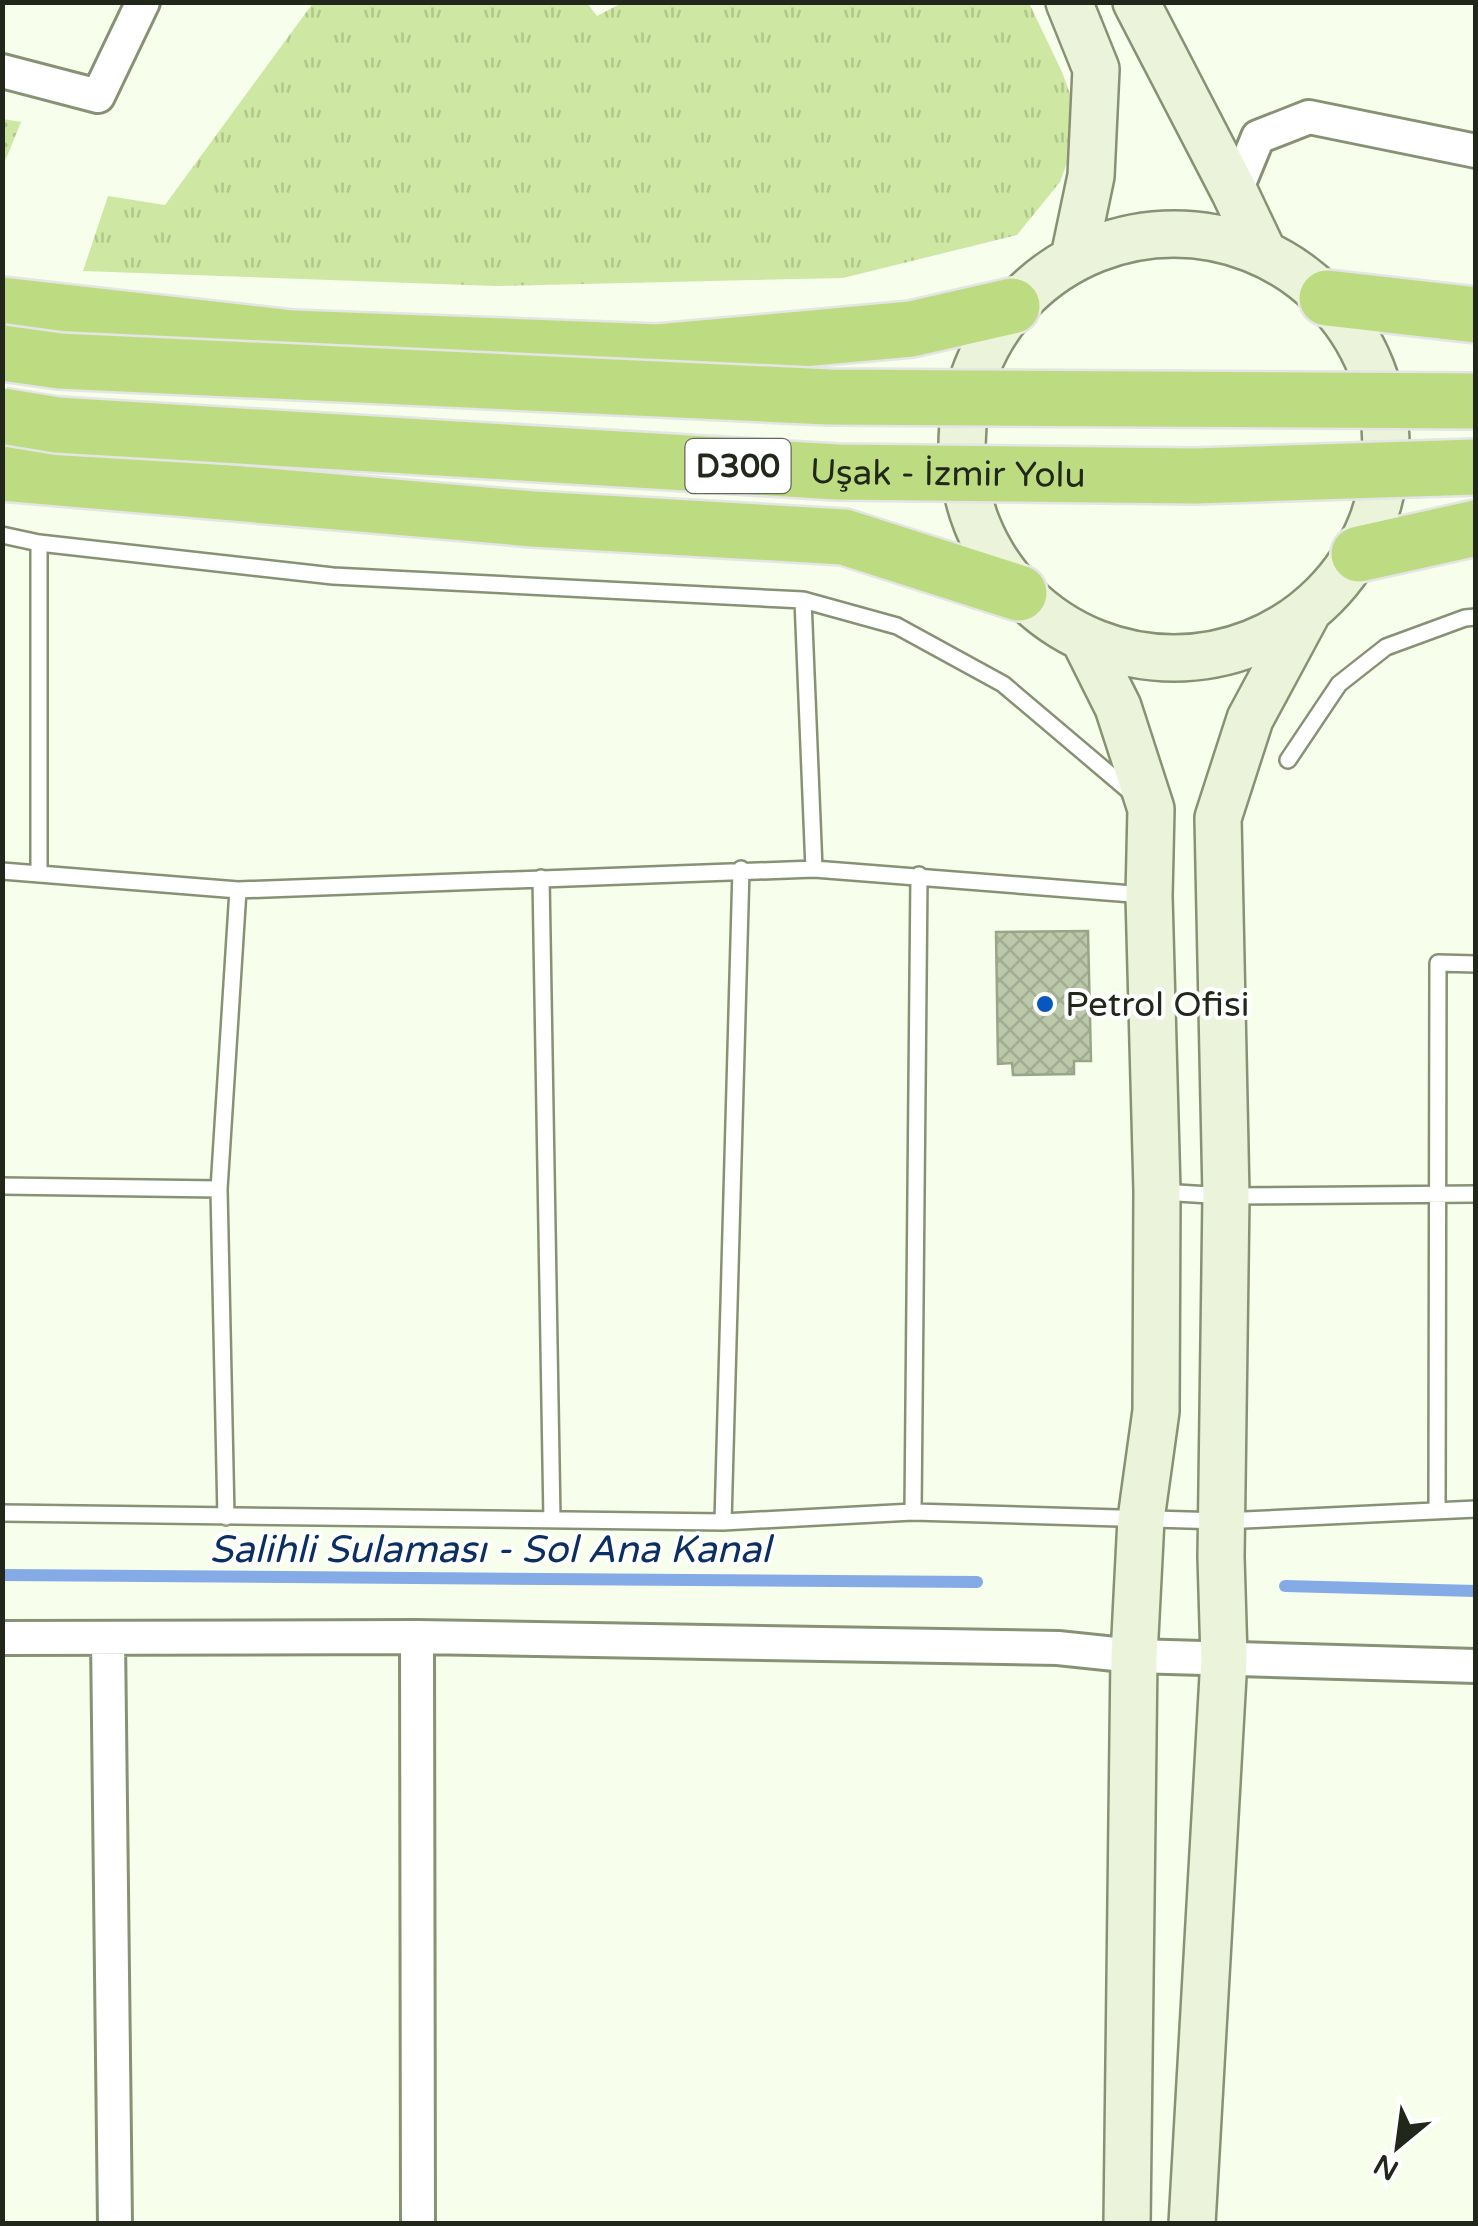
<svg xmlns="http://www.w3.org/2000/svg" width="1478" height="2226" font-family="'Varela Round',sans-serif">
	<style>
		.grass { fill: url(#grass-tufts) }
		.park { fill: url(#park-dots) }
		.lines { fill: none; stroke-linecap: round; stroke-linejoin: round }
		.stream { stroke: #85abe7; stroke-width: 12 }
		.building { fill: url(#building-cross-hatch); stroke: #99a587; stroke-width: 2.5 }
		.lane-casing { stroke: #879275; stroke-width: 20 }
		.street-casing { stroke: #879275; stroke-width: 38 }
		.secondary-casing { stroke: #879275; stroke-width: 50 }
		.highway-casing { stroke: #e4e5e4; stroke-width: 60 }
		.lane { stroke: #fff; stroke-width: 15 }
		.street { stroke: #fff; stroke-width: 32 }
		.secondary { stroke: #ebf4da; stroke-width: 45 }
		.highway { stroke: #bddc82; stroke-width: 55 }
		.highway-bridge-casing { stroke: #e4e5e4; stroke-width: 60; stroke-linecap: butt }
		.highway-bridge { stroke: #bddc82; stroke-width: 55 }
		.poi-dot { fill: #0757c0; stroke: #fff; stroke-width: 4 }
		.labels { text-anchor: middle; stroke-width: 8; stroke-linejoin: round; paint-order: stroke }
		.shield { fill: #fff; stroke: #64685f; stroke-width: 2.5 }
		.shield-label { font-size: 32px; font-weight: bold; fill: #22271b }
		.street-label { font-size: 35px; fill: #22271b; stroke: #fff }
		.poi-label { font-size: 35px; fill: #22271b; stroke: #fff; text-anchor: start }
		.water-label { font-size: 38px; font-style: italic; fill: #0b2e63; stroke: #fff }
	</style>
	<defs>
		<pattern id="grass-tufts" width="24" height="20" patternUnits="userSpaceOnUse" patternTransform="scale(2.5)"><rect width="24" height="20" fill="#cee7a2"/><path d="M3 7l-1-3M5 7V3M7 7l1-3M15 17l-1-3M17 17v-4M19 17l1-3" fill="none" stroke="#b1c68b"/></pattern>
		<pattern id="park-dots" width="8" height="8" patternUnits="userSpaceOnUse" patternTransform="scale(2.5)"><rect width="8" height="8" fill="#cee7a2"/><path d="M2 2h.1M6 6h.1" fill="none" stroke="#b1c68b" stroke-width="1.8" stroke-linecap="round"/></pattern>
		<pattern id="building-cross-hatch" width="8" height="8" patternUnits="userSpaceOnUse" patternTransform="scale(2.5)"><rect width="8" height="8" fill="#bcc8aa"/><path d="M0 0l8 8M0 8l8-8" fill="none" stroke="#a1ac92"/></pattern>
	</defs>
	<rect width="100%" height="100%" fill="#f7feeb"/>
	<path class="grass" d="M 624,2 L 1029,3 L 1062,72 L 1081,124 L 1060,182 L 1017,235 L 843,278 L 495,286 L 83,271 L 108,196 L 165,205 L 313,3 L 587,3 L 597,16 Z"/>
	<path class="park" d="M 3,119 L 21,122 L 3,166 L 2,119 Z"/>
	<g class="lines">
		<path class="stream" d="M 2,1575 L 977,1582
			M 1285,1586 L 1476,1591"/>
	</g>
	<path class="building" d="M 1088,931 L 1091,1061 L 1074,1061 L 1074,1074 L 1013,1075 L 1012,1063 L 998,1064 L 996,932 Z"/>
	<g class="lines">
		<g class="lane-casing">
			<path id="lane" d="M 2,535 L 39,543 L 333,576 L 803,600 L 814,869
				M 39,543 L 39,872
				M 803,600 L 897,626 L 1003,684 L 1133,794
				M 1288,760 L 1339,684 L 1386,647 L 1465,618 L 1476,617
				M 2,871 L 238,890 L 814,869 L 1145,895
				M 541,878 L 552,1520
				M 2,1186 L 219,1189
				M 1161,1192 L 1226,1196 L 1476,1194
				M 1437,1510 L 1438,963 L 1476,964
				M 913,1512 L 919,875
				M 2,1513 L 723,1522 L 913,1512 L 1222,1521 L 1476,1509
				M 226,1517 L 219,1189 L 238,890
				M 723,1522 L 741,869"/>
		</g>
		<g class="street-casing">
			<path id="street" d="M 2,71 L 98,96 L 143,2
				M 1235,193 L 1258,137 L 1309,117 L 1476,151
				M 417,1637 L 418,2224
				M 2,1638 L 417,1637 L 1058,1648 L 1134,1656 L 1476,1666
				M 108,1638 L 115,2224"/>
		</g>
		<g class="secondary-casing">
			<path id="secondary" d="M 1069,2 L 1096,69 L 1091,176 L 1074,257
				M 1136,2 L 1235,193 L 1263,252
				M962 446a212 212 0 1 1 424 0a212 212 0 1 1-424 0Z
				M 1084,639 L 1118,707 L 1151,809 L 1149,896 L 1157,1191 L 1156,1411 L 1141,1519 L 1134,1656 L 1127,2224
				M 1192,2224 L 1224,1658 L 1221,1557 L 1226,1196 L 1218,818 L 1250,719 L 1307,613"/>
		</g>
		<g class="highway-casing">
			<path id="highway" d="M 1327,298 L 1476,315
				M 2,305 L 292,338 L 658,352 L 911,329 L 1012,306
				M 2,473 L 533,519 L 844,537 L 1019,593
				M 1359,554 L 1476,528"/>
		</g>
		<use href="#lane" class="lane"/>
		<use href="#street" class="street"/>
		<use href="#secondary" class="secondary"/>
		<use href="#highway" class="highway"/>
		<g class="highway-bridge-casing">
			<g id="highway-bridge">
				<path d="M 2,353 L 60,361 L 829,397 L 1476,401"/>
				<path id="s1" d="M 2,416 L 57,425 L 837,472 L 1195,476 L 1476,467"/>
			</g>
		</g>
		<use href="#highway-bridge" class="highway-bridge"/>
	</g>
	<circle class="poi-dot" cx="1045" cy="1004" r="10"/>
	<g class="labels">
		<rect class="shield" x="685.5" y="439" width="105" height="54" rx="8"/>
		<g class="shield-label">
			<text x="738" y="477">D300</text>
		</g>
		<g class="street-label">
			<text dy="12" stroke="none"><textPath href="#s1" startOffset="948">Uşak - İzmir Yolu</textPath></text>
		</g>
		<g class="poi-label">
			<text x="1065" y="1016">Petrol Ofisi</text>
		</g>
		<g class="water-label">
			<text x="490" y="1562">Salihli Sulaması - Sol Ana Kanal</text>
		</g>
	</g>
	<rect width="1478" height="2226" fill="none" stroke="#22271b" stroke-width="10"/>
	<g transform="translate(1398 2146) rotate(209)" stroke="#ffffff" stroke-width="8" paint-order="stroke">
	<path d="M0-8L18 38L0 25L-18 38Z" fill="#22271b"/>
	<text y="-15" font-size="28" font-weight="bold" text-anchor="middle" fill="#22271b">N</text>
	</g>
</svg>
